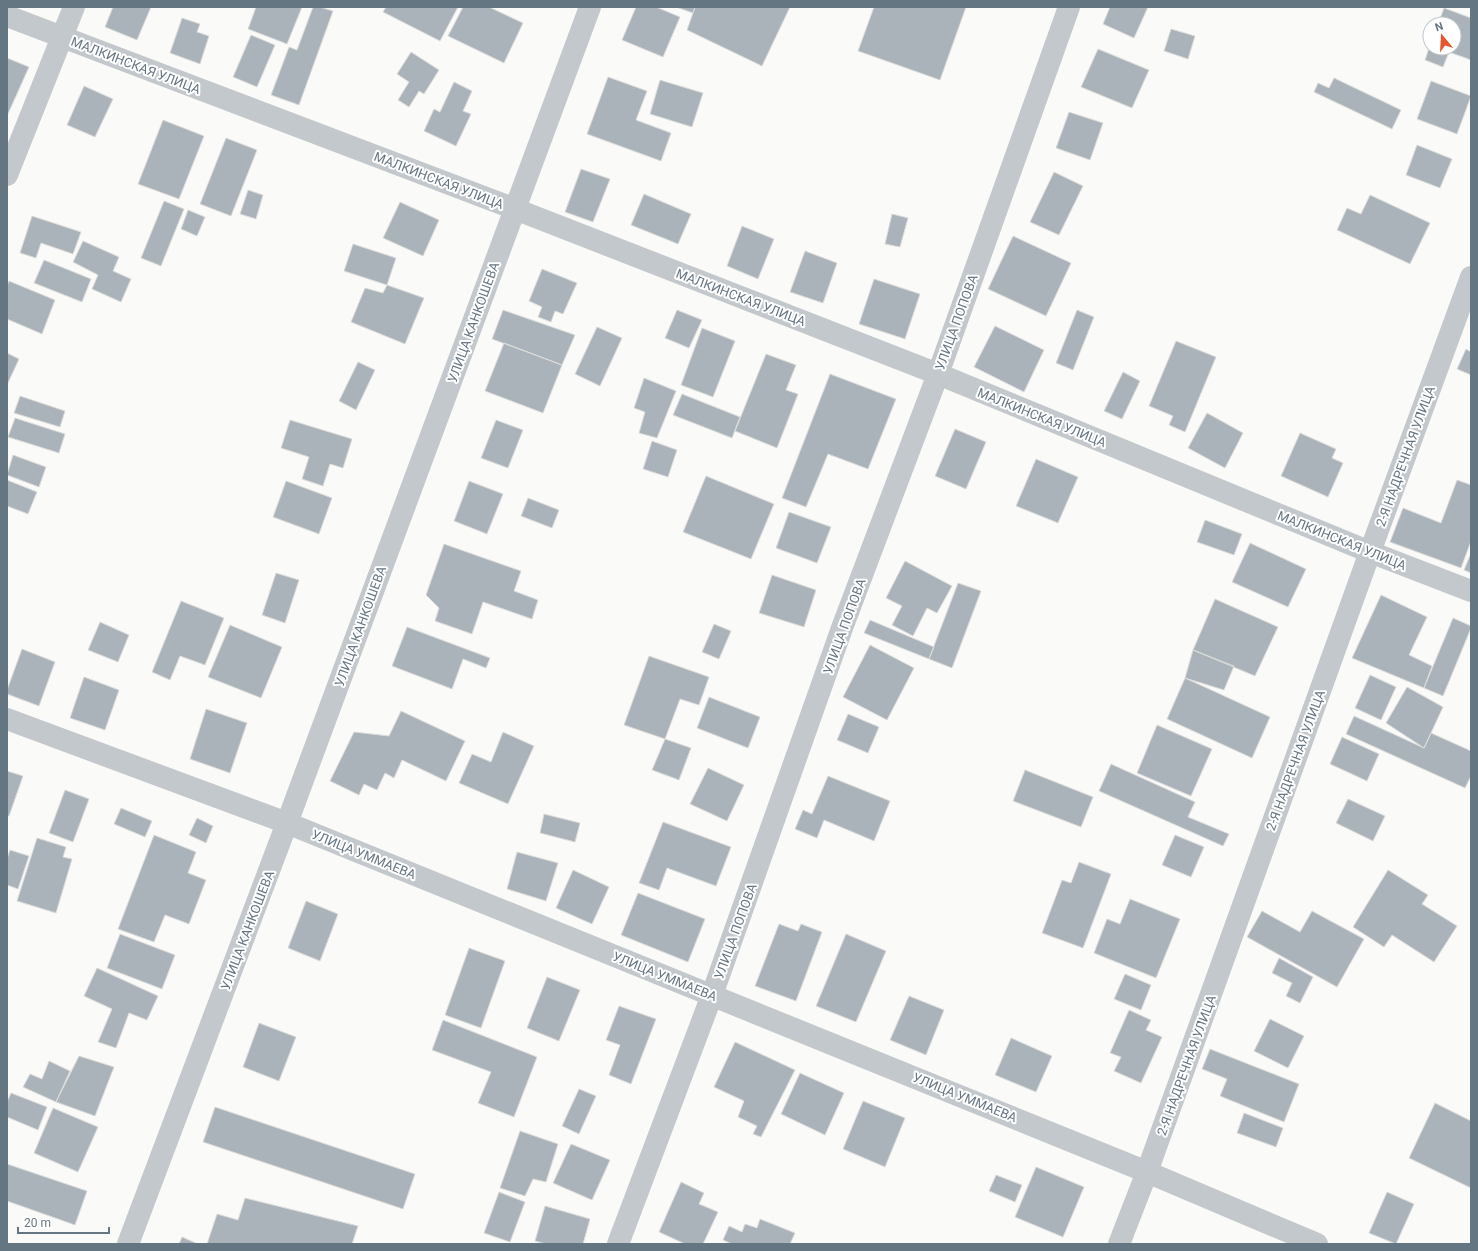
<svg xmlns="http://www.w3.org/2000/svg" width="1478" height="1251" font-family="Roboto,sans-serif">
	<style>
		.building { fill: #aab3b9; stroke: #dcdcda }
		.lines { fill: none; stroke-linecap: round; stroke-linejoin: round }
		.street { stroke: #c3c8cc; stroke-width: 22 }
		.labels { text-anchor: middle; stroke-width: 4; stroke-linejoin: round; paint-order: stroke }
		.street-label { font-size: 13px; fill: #657683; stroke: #fff }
	</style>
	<rect width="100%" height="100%" fill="#fafaf8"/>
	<path class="building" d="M 113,7 L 151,7 L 137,40 L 105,27 Z
		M 256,7 L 302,7 L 287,44 L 248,29 Z
		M 313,7 L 320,7 L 333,11 L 299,105 L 271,95 L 289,47 L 297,50 Z
		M 386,7 L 458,7 L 440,41 L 383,12 Z
		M 463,7 L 489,7 L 523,23 L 504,63 L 448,36 Z
		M 636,7 L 656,7 L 680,17 L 663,57 L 622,40 Z
		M 676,7 L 695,7 L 693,13 Z
		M 695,7 L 790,7 L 762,66 L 687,30 Z
		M 874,7 L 966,7 L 940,80 L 858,51 Z
		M 1110,7 L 1148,7 L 1134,38 L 1103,24 Z
		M 1444,8 L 1471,18 L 1471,60 L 1449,52 L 1443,67 L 1425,60 L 1430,45 L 1430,48 L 1454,48 L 1454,24 L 1438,24 Z
		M 182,18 L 200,24 L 197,32 L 209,36 L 200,64 L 170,53 Z
		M 1171,29 L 1195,36 L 1188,59 L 1164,51 Z
		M 251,35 L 275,45 L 257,87 L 233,77 Z
		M 1098,49 L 1149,70 L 1132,108 L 1081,87 Z
		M 411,52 L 439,70 L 424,94 L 419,91 L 409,107 L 398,100 L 409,82 L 397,74 Z
		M 7,58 L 29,67 L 7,116 Z
		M 608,77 L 647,91 L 636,120 L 671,133 L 661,161 L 587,134 Z
		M 1334,78 L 1401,110 L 1392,129 L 1314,92 L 1318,83 L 1329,88 Z
		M 660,80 L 703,93 L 692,127 L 650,114 Z
		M 1431,81 L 1471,96 L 1457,134 L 1417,119 Z
		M 454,82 L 472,91 L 463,111 L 471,114 L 456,146 L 424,131 L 434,109 L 440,112 Z
		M 84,86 L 113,99 L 95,137 L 67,125 Z
		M 1069,112 L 1103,123 L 1090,160 L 1056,148 Z
		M 163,120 L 204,136 L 179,199 L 138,184 Z
		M 226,138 L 257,150 L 231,216 L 200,204 Z
		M 1417,145 L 1452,159 L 1440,188 L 1406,175 Z
		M 581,169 L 610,179 L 593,222 L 565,212 Z
		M 1054,172 L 1083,186 L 1059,235 L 1030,222 Z
		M 248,190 L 263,195 L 256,219 L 240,214 Z
		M 644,194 L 691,214 L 678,244 L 631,225 Z
		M 1370,195 L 1430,223 L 1410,264 L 1337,230 L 1347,208 L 1361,214 Z
		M 164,201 L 184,209 L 161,266 L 141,258 Z
		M 400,202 L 439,220 L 423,256 L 383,238 Z
		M 188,210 L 205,217 L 197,236 L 181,229 Z
		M 892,214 L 908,218 L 900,247 L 885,244 Z
		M 32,216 L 81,232 L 73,254 L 41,243 L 36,258 L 20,253 Z
		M 742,226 L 774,239 L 758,279 L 727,266 Z
		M 1013,236 L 1071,263 L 1046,316 L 988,289 Z
		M 83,241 L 119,257 L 113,271 L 131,279 L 121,302 L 92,289 L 98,275 L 73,262 Z
		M 353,244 L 396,258 L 387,285 L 344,271 Z
		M 805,251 L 837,263 L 823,303 L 790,292 Z
		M 44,260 L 91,279 L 82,302 L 34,283 Z
		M 542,269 L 577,283 L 563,314 L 555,311 L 551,322 L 538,317 L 542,307 L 529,301 Z
		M 874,279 L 920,294 L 905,339 L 859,324 Z
		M 9,281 L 55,300 L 42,334 L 7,319 L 7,286 Z
		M 387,285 L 424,298 L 405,344 L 351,322 L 365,288 L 383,293 Z
		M 503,310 L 575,335 L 562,365 L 492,339 Z
		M 677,310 L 702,320 L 689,348 L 665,338 Z
		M 1077,310 L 1094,317 L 1073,370 L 1056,363 Z
		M 995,326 L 1044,350 L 1024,392 L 974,367 Z
		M 597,327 L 622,338 L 600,386 L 575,374 Z
		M 702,328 L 735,341 L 713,397 L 681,385 Z
		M 1176,341 L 1216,357 L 1185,432 L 1169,425 L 1173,416 L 1149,406 Z
		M 504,343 L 562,365 L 543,413 L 485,391 Z
		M 1466,349 L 1471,352 L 1471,375 L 1457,369 Z
		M 7,353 L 19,359 L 7,385 Z
		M 766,354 L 796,365 L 786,390 L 798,394 L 777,448 L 735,431 Z
		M 358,362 L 375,370 L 356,410 L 339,401 Z
		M 1123,372 L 1140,381 L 1122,419 L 1104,411 Z
		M 830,374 L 896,399 L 868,469 L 828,454 L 806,507 L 782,498 Z
		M 644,378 L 676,391 L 657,438 L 639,433 L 645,412 L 634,408 Z
		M 682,394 L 740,417 L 732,438 L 673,415 Z
		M 20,396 L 65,411 L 60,427 L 14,413 Z
		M 1207,413 L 1243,433 L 1225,468 L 1188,448 Z
		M 15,418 L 65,434 L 59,453 L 8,437 Z
		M 290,420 L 352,439 L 343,468 L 330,464 L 323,486 L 302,479 L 309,457 L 281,448 Z
		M 496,420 L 523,430 L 508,468 L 481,458 Z
		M 955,429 L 986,442 L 966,489 L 935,476 Z
		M 1300,433 L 1336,449 L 1332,458 L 1343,463 L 1328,497 L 1281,476 Z
		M 652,441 L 677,450 L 668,477 L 643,469 Z
		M 13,455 L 46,467 L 39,487 L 7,475 Z
		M 1036,459 L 1078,477 L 1058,523 L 1016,506 Z
		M 706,476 L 774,504 L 751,559 L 683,532 Z
		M 7,480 L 37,492 L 28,514 L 7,506 Z
		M 1457,480 L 1471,485 L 1471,541 L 1461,568 L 1390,542 L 1403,508 L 1441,523 Z
		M 286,481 L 332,498 L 319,534 L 273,517 Z
		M 469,481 L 503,494 L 487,534 L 454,521 Z
		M 528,498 L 559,510 L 552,528 L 521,516 Z
		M 789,512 L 831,527 L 817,563 L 776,548 Z
		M 1205,520 L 1242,534 L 1234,555 L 1197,542 Z
		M 1250,543 L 1306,569 L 1288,607 L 1232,582 Z
		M 444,544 L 521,571 L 514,591 L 538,600 L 532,619 L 483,602 L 472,634 L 435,621 L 439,608 L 426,595 Z
		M 1471,553 L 1471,573 L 1464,570 Z
		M 905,561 L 952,586 L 937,613 L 927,608 L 913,636 L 892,625 L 902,606 L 886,598 Z
		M 276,573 L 299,580 L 285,623 L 262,615 Z
		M 772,575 L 816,590 L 804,627 L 759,613 Z
		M 958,583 L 981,591 L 952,668 L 929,659 Z
		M 1381,595 L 1427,617 L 1409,655 L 1432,666 L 1424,688 L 1352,658 Z
		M 1215,599 L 1278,627 L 1255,676 L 1193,650 Z
		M 181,601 L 224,618 L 205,665 L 180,656 L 170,680 L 152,672 Z
		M 1453,618 L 1471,626 L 1471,628 L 1443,696 L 1424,688 Z
		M 870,620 L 934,647 L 929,659 L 864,633 Z
		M 100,622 L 129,635 L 118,662 L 88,650 Z
		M 714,624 L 731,631 L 719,659 L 702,652 Z
		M 230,625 L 282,647 L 261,698 L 208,677 Z
		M 407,627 L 490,658 L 486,668 L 463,659 L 452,689 L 392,666 Z
		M 870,645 L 914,668 L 887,720 L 843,697 Z
		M 22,649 L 55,662 L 39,706 L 7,694 L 7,690 Z
		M 1193,650 L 1234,666 L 1224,690 L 1185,678 Z
		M 649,656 L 709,677 L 699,705 L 680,699 L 665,739 L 624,725 Z
		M 1370,675 L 1396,687 L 1381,720 L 1355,708 Z
		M 84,677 L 119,690 L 105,730 L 70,718 Z
		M 1185,678 L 1270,717 L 1252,758 L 1167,719 Z
		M 1407,687 L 1443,707 L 1424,748 L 1386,723 Z
		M 709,697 L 760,717 L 748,748 L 697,728 Z
		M 206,709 L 247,723 L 230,773 L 190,759 Z
		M 401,711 L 465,741 L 446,781 L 402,760 L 394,778 L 385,773 L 377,790 L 364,784 L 359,795 L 330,781 L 354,732 L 389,736 Z
		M 848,714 L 879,727 L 868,753 L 837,740 Z
		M 1354,716 L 1424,748 L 1431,733 L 1471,751 L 1471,776 L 1465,788 L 1346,734 Z
		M 1157,725 L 1212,749 L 1191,796 L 1137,773 Z
		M 503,732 L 534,746 L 508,804 L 459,783 L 472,754 L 491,762 Z
		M 1342,737 L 1379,754 L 1367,781 L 1330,764 Z
		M 665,739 L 691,748 L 679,780 L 652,770 Z
		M 1111,764 L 1195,802 L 1188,817 L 1229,834 L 1223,846 L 1099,791 Z
		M 708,768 L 744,785 L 727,821 L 690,804 Z
		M 1025,770 L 1093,797 L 1081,827 L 1013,801 Z
		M 7,771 L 23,776 L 9,816 L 7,816 Z
		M 828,776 L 890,801 L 874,841 L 824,820 L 817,838 L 795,829 L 803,810 L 812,814 Z
		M 65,790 L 89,799 L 73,842 L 49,833 Z
		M 1348,799 L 1385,816 L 1373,841 L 1336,823 Z
		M 121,808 L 152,821 L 145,837 L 114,824 Z
		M 544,814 L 580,823 L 575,842 L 540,833 Z
		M 197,818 L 213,826 L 206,843 L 189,835 Z
		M 663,822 L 731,847 L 716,886 L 667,868 L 659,890 L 639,883 Z
		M 154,835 L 196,852 L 188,873 L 206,880 L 189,924 L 165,915 L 154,942 L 118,929 Z
		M 1175,835 L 1204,847 L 1191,877 L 1162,865 Z
		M 37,838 L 66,847 L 63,857 L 72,859 L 56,913 L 17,901 Z
		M 10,850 L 29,856 L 18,889 L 7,885 L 7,859 Z
		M 517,852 L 558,863 L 546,901 L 507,889 Z
		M 1079,862 L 1111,874 L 1083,948 L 1042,933 L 1062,880 L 1071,883 Z
		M 573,870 L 609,887 L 592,924 L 556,908 Z
		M 1388,870 L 1428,895 L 1422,904 L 1457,926 L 1434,962 L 1392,935 L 1384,947 L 1353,927 Z
		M 638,893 L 705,919 L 688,962 L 621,935 Z
		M 1130,899 L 1180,919 L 1156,978 L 1094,953 L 1107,919 L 1120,924 Z
		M 306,901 L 338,914 L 320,961 L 288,948 Z
		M 1262,911 L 1300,932 L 1312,911 L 1364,939 L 1337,987 L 1247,937 Z
		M 779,924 L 798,931 L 801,924 L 822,932 L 796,1001 L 755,986 Z
		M 120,934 L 175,955 L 162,989 L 107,968 Z
		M 846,934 L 886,951 L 856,1022 L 816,1006 Z
		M 469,948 L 505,961 L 481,1028 L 445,1015 Z
		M 1279,958 L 1313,977 L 1300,1003 L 1286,996 L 1292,983 L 1272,973 Z
		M 97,968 L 158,996 L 147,1020 L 129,1013 L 116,1048 L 98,1042 L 112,1009 L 84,996 Z
		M 1125,974 L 1151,985 L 1141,1010 L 1114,999 Z
		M 547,977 L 580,990 L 559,1041 L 527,1028 Z
		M 909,996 L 944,1010 L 926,1055 L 890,1040 Z
		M 619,1006 L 656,1019 L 631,1084 L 609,1075 L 620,1045 L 606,1040 Z
		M 1129,1010 L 1151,1020 L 1146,1030 L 1162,1037 L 1141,1083 L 1114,1071 L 1121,1057 L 1110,1053 Z
		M 1270,1019 L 1304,1036 L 1288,1068 L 1254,1051 Z
		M 443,1020 L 537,1057 L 514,1117 L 478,1103 L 491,1072 L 432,1050 Z
		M 259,1023 L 296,1037 L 279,1081 L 243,1067 Z
		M 1011,1038 L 1052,1056 L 1036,1092 L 995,1075 Z
		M 735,1042 L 795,1070 L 761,1137 L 753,1134 L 757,1126 L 738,1117 L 744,1101 L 714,1087 Z
		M 1210,1049 L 1299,1084 L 1284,1122 L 1220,1096 L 1227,1079 L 1202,1069 Z
		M 79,1056 L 114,1067 L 95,1116 L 56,1102 Z
		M 49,1061 L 70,1071 L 56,1102 L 23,1087 L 30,1074 L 42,1079 Z
		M 800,1073 L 844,1093 L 825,1135 L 781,1114 Z
		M 579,1089 L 596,1096 L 579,1134 L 562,1126 Z
		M 11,1093 L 47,1107 L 38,1130 L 7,1117 L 7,1102 Z
		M 863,1101 L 905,1118 L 885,1167 L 843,1149 Z
		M 1435,1103 L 1471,1121 L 1471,1188 L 1409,1158 Z
		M 215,1107 L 415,1174 L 403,1209 L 203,1142 Z
		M 53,1108 L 98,1127 L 78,1172 L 34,1153 Z
		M 1244,1113 L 1283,1128 L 1276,1147 L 1237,1133 Z
		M 520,1131 L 558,1144 L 546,1182 L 533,1179 L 525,1196 L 500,1188 Z
		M 571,1144 L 610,1160 L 592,1200 L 553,1183 Z
		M 7,1164 L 87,1191 L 75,1225 L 7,1201 Z
		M 1036,1167 L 1084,1187 L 1063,1237 L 1015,1217 Z
		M 996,1175 L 1022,1185 L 1015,1202 L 989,1191 Z
		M 681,1182 L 704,1193 L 699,1204 L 718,1212 L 703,1244 L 685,1244 L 659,1232 Z
		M 499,1192 L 525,1202 L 510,1242 L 484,1233 Z
		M 1387,1192 L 1414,1204 L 1396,1244 L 1369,1233 Z
		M 245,1198 L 358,1226 L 352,1244 L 207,1244 L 217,1214 L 238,1220 Z
		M 545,1206 L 590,1219 L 583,1244 L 546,1244 L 535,1241 Z
		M 760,1219 L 795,1233 L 790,1244 L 732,1244 L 723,1240 L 729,1226 L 742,1232 L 745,1224 L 757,1228 Z
		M 182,1237 L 198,1244 L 179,1244 Z"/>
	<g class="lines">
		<path class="street" d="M 7,16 L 515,209 L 938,374 L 1370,552 L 1471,591
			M 7,175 L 74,7
			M 7,719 L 287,823 L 1147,1172 L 1317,1244
			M 128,1244 L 287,823 L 590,7
			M 618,1244 L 712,995 L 842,628 L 938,374 L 1069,7
			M 1119,1244 L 1147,1172 L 1370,552 L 1471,277"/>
	</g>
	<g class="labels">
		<g class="street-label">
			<text transform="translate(136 65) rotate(21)" y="5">МАЛКИНСКАЯ УЛИЦА</text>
			<text transform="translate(439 180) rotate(21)" y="5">МАЛКИНСКАЯ УЛИЦА</text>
			<text transform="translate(741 297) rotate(21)" y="5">МАЛКИНСКАЯ УЛИЦА</text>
			<text transform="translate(473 322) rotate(-70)" y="5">УЛИЦА КАНКОШЕВА</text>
			<text transform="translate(956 322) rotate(-70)" y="5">УЛИЦА ПОПОВА</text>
			<text transform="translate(1042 417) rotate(22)" y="5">МАЛКИНСКАЯ УЛИЦА</text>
			<text transform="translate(1405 456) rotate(-70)" y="5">2-Я НАДРЕЧНАЯ УЛИЦА</text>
			<text transform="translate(1342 540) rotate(22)" y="5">МАЛКИНСКАЯ УЛИЦА</text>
			<text transform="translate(360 626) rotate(-70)" y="5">УЛИЦА КАНКОШЕВА</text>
			<text transform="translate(844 626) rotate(-70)" y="5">УЛИЦА ПОПОВА</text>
			<text transform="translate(1295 760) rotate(-70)" y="5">2-Я НАДРЕЧНАЯ УЛИЦА</text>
			<text transform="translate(364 854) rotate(22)" y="5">УЛИЦА УММАЕВА</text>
			<text transform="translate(247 930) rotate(-69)" y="5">УЛИЦА КАНКОШЕВА</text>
			<text transform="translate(735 931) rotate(-70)" y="5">УЛИЦА ПОПОВА</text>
			<text transform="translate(665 976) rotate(22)" y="5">УЛИЦА УММАЕВА</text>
			<text transform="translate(1186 1065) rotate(-70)" y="5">2-Я НАДРЕЧНАЯ УЛИЦА</text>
			<text transform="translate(965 1097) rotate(22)" y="5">УЛИЦА УММАЕВА</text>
		</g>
	</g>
	<rect width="1478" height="1251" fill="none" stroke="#657683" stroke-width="16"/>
	<g transform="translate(1442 36) rotate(342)"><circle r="19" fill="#ffffff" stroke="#c1c8cd"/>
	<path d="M0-3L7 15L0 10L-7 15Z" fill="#e4572e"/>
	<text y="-6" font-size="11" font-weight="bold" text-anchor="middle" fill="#657683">N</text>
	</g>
	<path d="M18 1227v6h91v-6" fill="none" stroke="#657683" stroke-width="2"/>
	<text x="24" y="1227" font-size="12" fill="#657683" stroke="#ffffff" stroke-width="3" paint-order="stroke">20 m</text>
</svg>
